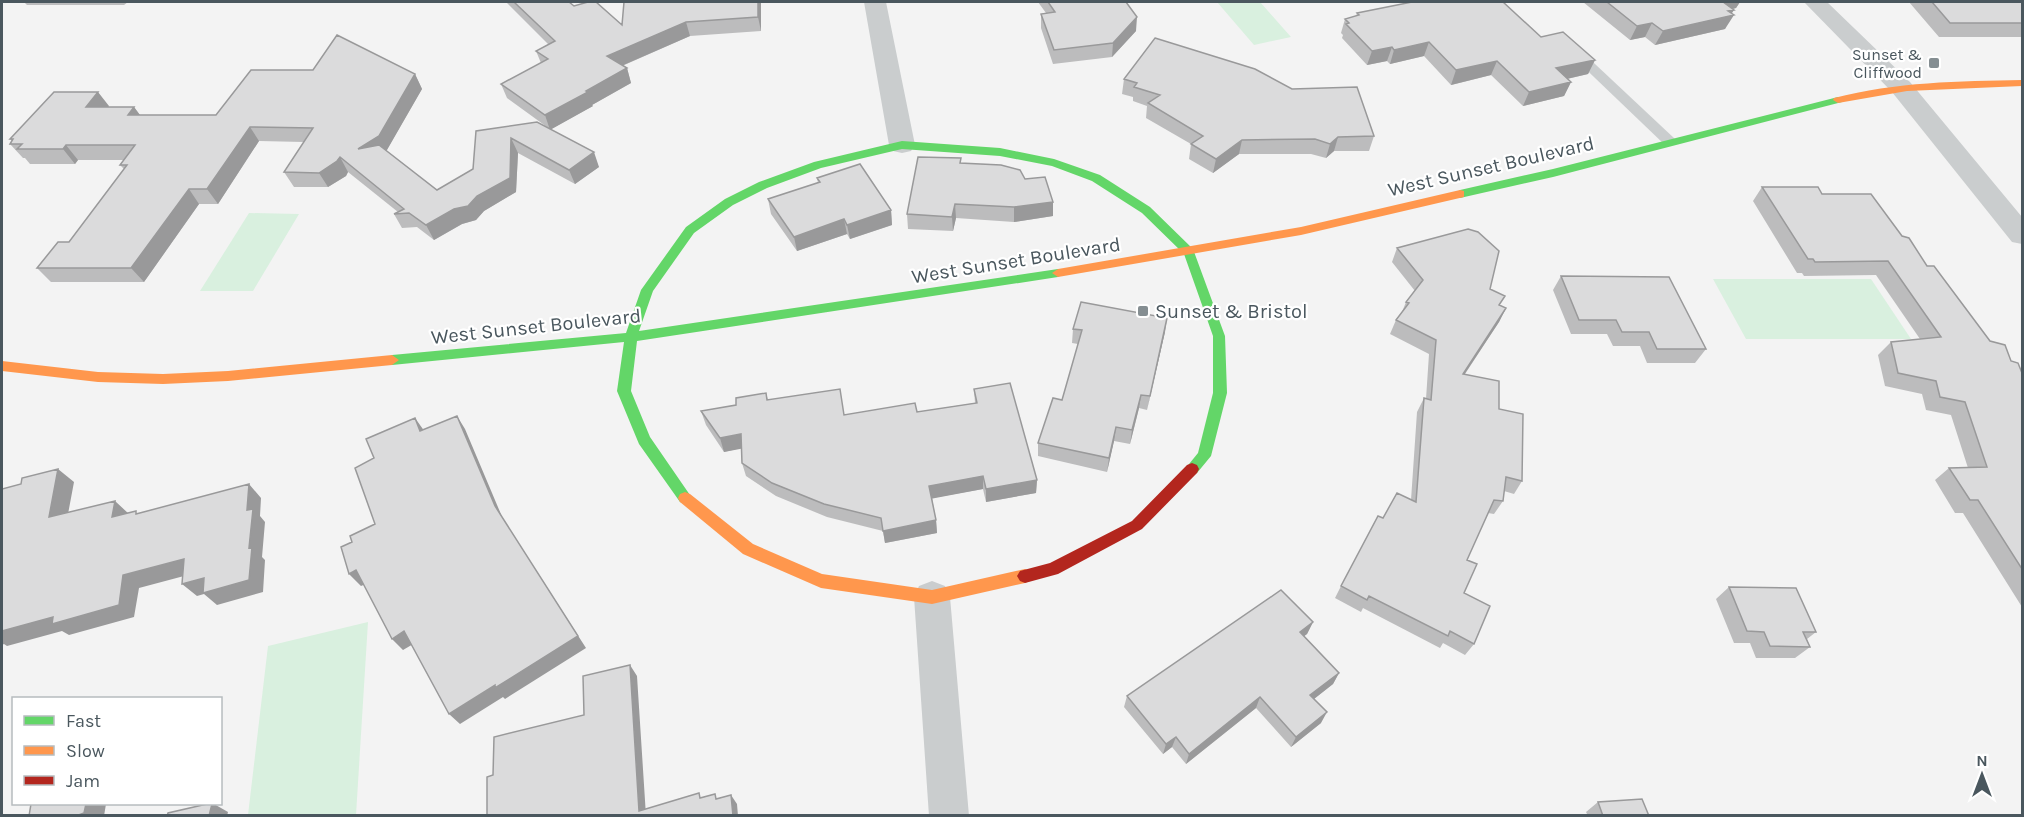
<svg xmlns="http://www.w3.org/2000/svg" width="2024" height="817" font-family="Karla,sans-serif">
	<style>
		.green { fill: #d9f0df }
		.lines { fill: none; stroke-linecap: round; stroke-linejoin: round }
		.lane { fill: #cacdce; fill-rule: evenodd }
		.street { fill: #cacdce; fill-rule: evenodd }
		.fast { fill: #63d668; fill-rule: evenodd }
		.slow { fill: #ff974d; fill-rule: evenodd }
		.jam { fill: #b3261e; fill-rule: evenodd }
		.wall { fill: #bcbcbd }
		.shaded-wall { fill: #99999a }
		.building { fill: #dbdbdc; stroke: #99999a; stroke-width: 1.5 }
		.poi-dot { fill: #858e92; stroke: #fff; stroke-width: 2 }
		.labels { text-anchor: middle; stroke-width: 4.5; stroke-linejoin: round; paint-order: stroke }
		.far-poi-label { font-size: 16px; fill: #4a575e; stroke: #fff; text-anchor: end }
		.street-label { font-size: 20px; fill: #4a575e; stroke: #fff }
		.poi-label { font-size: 20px; fill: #4a575e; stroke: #fff; text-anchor: start }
	</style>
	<rect width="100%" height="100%" fill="#f3f3f3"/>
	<path class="green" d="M 1217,2 L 1260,2 L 1291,37 L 1254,45 Z
		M 249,213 L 299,214 L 253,291 L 200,291 Z
		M 1713,279 L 1871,279 L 1911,339 L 1746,339 Z
		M 368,622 L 356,815 L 248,815 L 268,646 Z"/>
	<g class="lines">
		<path class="lane" d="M 1575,48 L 1579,49 L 1675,139 L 1677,142 L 1675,145 L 1665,145 L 1571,55 L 1569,52 Z"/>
		<path class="street" d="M 864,2 L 886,2 L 915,145 L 911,151 L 902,153 L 893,151 L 889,145 Z
			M 1804,2 L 1827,2 L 1910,82 L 2022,217 L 2022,244 L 2012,242 L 1892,92 Z
			M 932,581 L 945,586 L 950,597 L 969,816 L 929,816 L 914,597 L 919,586 Z"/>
		<path class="fast" d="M 1838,97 L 1842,98 L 1842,102 L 1553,177 L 1460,198 L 1454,194 L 1460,190 L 1553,169 Z
			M 902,141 L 1000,148 L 1054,159 L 1100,175 L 1150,207 L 1193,249 L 1225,336 L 1227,393 L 1211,456 L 1197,473 L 1192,475 L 1187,473 L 1185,469 L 1198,453 L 1213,393 L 1213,336 L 1184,254 L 1142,213 L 1092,181 L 1052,166 L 1000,156 L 902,149 L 821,168 L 767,188 L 733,205 L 694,233 L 653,291 L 639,331 L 1058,269 L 1064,273 L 1058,277 L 637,341 L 631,391 L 650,437 L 692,498 L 690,502 L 685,504 L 680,502 L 639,444 L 617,391 L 624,342 L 392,365 L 385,360 L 392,355 L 626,333 L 641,290 L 686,227 L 725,199 L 759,182 L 814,162 Z"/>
		<path class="slow" d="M 2022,80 L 2022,86 L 1907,91 L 1838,103 L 1833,100 L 1834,98 C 1896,82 1959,81 2022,80 Z
			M 1460,190 L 1464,191 L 1464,197 L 1301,235 L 1058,277 L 1052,273 L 1058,269 L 1301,227 Z
			M 392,355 L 399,360 L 392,365 L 228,381 L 163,384 L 98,382 L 2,371 L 2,361 L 98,372 L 163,374 L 228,371 Z
			M 685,492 L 690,494 L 753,544 L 822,574 L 932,590 L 1025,569 L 1030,571 L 1033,576 L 1030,581 L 1025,583 L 932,604 L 821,588 L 743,554 L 680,502 L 678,498 L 680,494 Z"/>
		<path class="jam" d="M 1192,463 L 1197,465 L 1199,469 L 1197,473 L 1142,529 L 1058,574 L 1025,583 L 1020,581 L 1017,576 L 1020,571 L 1050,563 L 1132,521 L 1187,465 Z"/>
	</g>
	<path class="wall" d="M 24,2 L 128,2 L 124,5 L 27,5 Z
		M 506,2 L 569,2 L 574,6 L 622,25 L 624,2 L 761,2 L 761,31 L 690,36 L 622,66 L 627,68 L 631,83 L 592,105 L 593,106 L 551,129 L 599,167 L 575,184 L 518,153 L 516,192 L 484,211 L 476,220 L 462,224 L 434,240 L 417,227 L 402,228 L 394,214 L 398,212 L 348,172 L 346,176 L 328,187 L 294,187 L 284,172 L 304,142 L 259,141 L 218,204 L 199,204 L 144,282 L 51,282 L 37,268 L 69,242 L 124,169 L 120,165 L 124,160 L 78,160 L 75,164 L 30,164 L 25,158 L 23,158 L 10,144 L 12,141 L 10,139 L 109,106 L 108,107 L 134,107 L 140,115 L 216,115 L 415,74 L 422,89 L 386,151 L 437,190 L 473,169 L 476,131 L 547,127 L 507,98 L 501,84 L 541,63 L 536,51 L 549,45 Z
		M 1038,2 L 1126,2 L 1136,31 L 1112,57 L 1053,64 L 1041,28 L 1041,14 L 1046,13 Z
		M 1583,2 L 1740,2 L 1736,8 L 1733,9 L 1725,29 L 1655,45 L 1645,37 L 1630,40 Z
		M 1909,2 L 2022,2 L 2022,37 L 1939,37 Z
		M 1357,13 L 1541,37 L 1595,60 L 1588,74 L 1567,79 L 1571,82 L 1564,96 L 1523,106 L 1491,75 L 1451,85 L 1424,56 L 1390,64 L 1387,61 L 1367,65 L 1342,38 L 1343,35 L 1341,33 L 1345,19 L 1356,16 Z
		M 1124,79 L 1374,136 L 1369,151 L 1334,151 L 1326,158 L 1311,154 L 1239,154 L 1213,173 L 1189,159 L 1191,144 L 1146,118 L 1147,106 L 1133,101 L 1133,97 L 1122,94 Z
		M 961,158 L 961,163 L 1025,179 L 1053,216 L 1014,222 L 956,218 L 953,231 L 908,229 L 907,214 Z
		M 817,178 L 891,210 L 892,225 L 850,239 L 847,234 L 797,251 L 771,214 L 768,199 L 818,183 Z
		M 1762,187 L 1822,194 L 1902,236 L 1990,341 L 2011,361 L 2022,373 L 2022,607 L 1963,513 L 1955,513 L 1935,480 L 1949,468 L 1968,468 L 1951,415 L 1926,410 L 1922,394 L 1885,386 L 1878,355 L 1891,342 L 1920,339 L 1876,275 L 1804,276 L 1802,273 L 1797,273 L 1753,201 Z
		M 1397,248 L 1490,289 L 1500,305 L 1506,308 L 1499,322 L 1465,374 L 1499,409 L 1522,481 L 1514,494 L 1504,491 L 1503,501 L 1494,514 L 1488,513 L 1467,560 L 1464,593 L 1474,644 L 1465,655 L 1443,643 L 1440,648 L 1363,608 L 1361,612 L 1335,598 L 1341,586 L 1383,518 L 1411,500 L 1417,412 L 1424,398 L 1426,399 L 1429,354 L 1390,334 L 1396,320 L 1402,312 L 1406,302 L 1415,291 L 1392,262 Z
		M 1561,276 L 1706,349 L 1695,363 L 1647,363 L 1640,346 L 1613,346 L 1607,334 L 1571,334 L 1553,290 Z
		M 1073,329 L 1165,332 L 1147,410 L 1139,408 L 1130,444 L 1114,441 L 1107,472 L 1038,456 L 1038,443 L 1062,400 L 1078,344 L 1072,343 Z
		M 974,389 L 1037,480 L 1036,493 L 986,502 L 983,489 L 932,498 L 936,520 L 937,533 L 885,543 L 883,531 L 827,517 L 776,496 L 746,476 L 742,463 L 741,448 L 724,452 L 706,425 L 701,411 L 736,405 L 766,393 L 768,400 L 844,415 L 917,412 L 975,403 Z
		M 1729,587 L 1816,632 L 1807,639 L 1810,647 L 1795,658 L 1756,658 L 1750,643 L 1734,643 L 1716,599 Z
		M 1313,622 L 1307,634 L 1304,636 L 1339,673 L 1333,684 L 1314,699 L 1321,723 L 1291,747 L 1256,708 L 1186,764 L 1172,747 L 1163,754 L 1124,707 L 1127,696 Z
		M 1598,802 L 1649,816 L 1588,816 L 1586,812 Z"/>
	<path class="shaded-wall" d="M 758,2 L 761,2 L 761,31 L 758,17 Z
		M 1719,2 L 1740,2 L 1736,8 L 1712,14 Z
		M 1734,10 L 1730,16 L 1734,15 L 1725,29 L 1655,45 L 1663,31 Z
		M 1137,17 L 1136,31 L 1112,57 L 1113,43 Z
		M 686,22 L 690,36 L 612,70 L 607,56 Z
		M 1652,23 L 1645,37 L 1630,40 L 1637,26 Z
		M 1429,42 L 1424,56 L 1390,64 L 1394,50 Z
		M 1392,47 L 1387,61 L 1367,65 L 1372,51 Z
		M 1595,60 L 1588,74 L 1549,83 L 1556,68 Z
		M 1497,61 L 1491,75 L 1451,85 L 1456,70 Z
		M 627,68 L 631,83 L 592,105 L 593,106 L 550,130 L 545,115 L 586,91 Z
		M 415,74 L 422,89 L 387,150 L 366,163 L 358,149 Z
		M 1571,82 L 1564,96 L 1523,106 L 1529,92 Z
		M 98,92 L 109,106 L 98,122 L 86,107 Z
		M 134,107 L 145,122 L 128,115 Z
		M 250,127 L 259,141 L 218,204 L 207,189 Z
		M 1338,137 L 1334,151 L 1326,158 L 1330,144 Z
		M 511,138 L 518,153 L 516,192 L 484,211 L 476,220 L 462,224 L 434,240 L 426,225 Z
		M 1242,140 L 1239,154 L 1213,173 L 1216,159 Z
		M 66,145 L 78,160 L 75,164 L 63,149 Z
		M 594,152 L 599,167 L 575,184 L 569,170 Z
		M 340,157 L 348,172 L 346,176 L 328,187 L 319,173 Z
		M 189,189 L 199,204 L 144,282 L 131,268 Z
		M 1053,202 L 1053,216 L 1014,222 L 1014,207 Z
		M 955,204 L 956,218 L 953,231 L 952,217 Z
		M 891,210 L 892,225 L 850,239 L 847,225 Z
		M 844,219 L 847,234 L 797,251 L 794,237 Z
		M 1506,308 L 1499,322 L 1456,387 L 1463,374 Z
		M 1167,318 L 1165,332 L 1147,410 L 1150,396 Z
		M 1141,395 L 1139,408 L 1130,444 L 1132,430 Z
		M 457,416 L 465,429 L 503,519 L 586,648 L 505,699 L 503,697 L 460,724 L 449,714 L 495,685 L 495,506 Z
		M 415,418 L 425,432 L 420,431 Z
		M 1116,427 L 1114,441 L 1107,472 L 1109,458 Z
		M 741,434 L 745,448 L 724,452 L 720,438 Z
		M 58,469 L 74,482 L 65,530 L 49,517 Z
		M 983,476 L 983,489 L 930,499 L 929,486 Z
		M 1037,480 L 1036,493 L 986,502 L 986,489 Z
		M 249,484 L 261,498 L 260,516 L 265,522 L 262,557 L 265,560 L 263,592 L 217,605 L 204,594 L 197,596 L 182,584 L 249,548 L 247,510 Z
		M 115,501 L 129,514 L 112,517 Z
		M 936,520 L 937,533 L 885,543 L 883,531 Z
		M 184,559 L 199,572 L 139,588 L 134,617 L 69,635 L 62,631 L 7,646 L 4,644 L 2,645 L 2,631 L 123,575 Z
		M 356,570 L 368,583 L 361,586 L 349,574 Z
		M 1313,622 L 1307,634 L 1295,643 L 1300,632 Z
		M 404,631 L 415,643 L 403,650 L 392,639 Z
		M 630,665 L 637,676 L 646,816 L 639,811 Z
		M 1339,673 L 1333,684 L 1305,706 L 1310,695 Z
		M 1260,697 L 1256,708 L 1186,764 L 1189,754 Z
		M 1327,712 L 1321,723 L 1291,747 L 1296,737 Z
		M 1176,737 L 1172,747 L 1163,754 L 1166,744 Z
		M 731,795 L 737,804 L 738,816 L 733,816 Z
		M 86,804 L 106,804 L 104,816 L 76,816 Z
		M 212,804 L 214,804 L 228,812 L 227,816 L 209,816 Z"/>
	<path class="building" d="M 514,2 L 569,2 L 574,6 L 588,2 L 596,2 L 622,25 L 624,2 L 758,2 L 758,17 L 686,22 L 607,56 L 627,68 L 586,91 L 588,92 L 545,115 L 501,84 L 548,59 L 536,51 L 555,41 Z
		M 1048,2 L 1126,2 L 1137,17 L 1113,43 L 1054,50 L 1041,14 L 1055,12 Z
		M 1412,2 L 1503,2 L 1541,37 L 1563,32 L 1595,60 L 1556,68 L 1571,82 L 1529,92 L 1497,61 L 1456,70 L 1429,42 L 1394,50 L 1392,47 L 1372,51 L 1346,24 L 1349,23 L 1345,19 L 1359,15 L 1357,13 Z
		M 1607,2 L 1723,2 L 1734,10 L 1728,11 L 1734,15 L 1663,31 L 1652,23 L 1637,26 Z
		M 1932,2 L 2022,2 L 2022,23 L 1950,23 Z
		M 337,35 L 415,74 L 379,136 L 358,149 L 379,145 L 437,190 L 473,169 L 476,131 L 537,122 L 594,152 L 569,170 L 511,138 L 510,178 L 477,196 L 468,206 L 454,209 L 426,225 L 409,213 L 394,214 L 404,209 L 340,157 L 337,161 L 319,173 L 284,172 L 313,128 L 250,127 L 207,189 L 189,189 L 131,268 L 37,268 L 58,242 L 69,242 L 127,165 L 120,165 L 135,145 L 66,145 L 63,149 L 17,149 L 22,144 L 10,144 L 13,139 L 10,139 L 54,92 L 98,92 L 86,107 L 134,107 L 128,115 L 216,115 L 251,70 L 313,70 Z
		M 1155,38 L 1255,69 L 1292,89 L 1357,87 L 1374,136 L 1338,137 L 1330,144 L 1315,139 L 1242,140 L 1216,159 L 1191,144 L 1203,136 L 1148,103 L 1160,95 L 1134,87 L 1137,83 L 1124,79 Z
		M 918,157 L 961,158 L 960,163 L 1001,165 L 1020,170 L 1025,179 L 1045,177 L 1053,202 L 1014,207 L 955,204 L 952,217 L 907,214 Z
		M 860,164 L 891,210 L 847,225 L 844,219 L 794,237 L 768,199 L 820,182 L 817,178 Z
		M 1762,187 L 1818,187 L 1822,194 L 1871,194 L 1902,236 L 1909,238 L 1927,266 L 1934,266 L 1990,341 L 2005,345 L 2011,361 L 2018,363 L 2022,373 L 2022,569 L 1978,500 L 1970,500 L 1949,468 L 1987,467 L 1965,402 L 1940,397 L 1936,381 L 1898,373 L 1891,342 L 1941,337 L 1888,261 L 1815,262 L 1813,259 L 1808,259 Z
		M 1468,229 L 1478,232 L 1499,251 L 1490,289 L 1505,296 L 1499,305 L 1506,308 L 1463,374 L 1499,381 L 1499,409 L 1523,414 L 1522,481 L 1506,477 L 1503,501 L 1494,500 L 1467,560 L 1477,564 L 1464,593 L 1490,606 L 1474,644 L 1450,631 L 1448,636 L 1369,596 L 1367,600 L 1341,586 L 1378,516 L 1383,518 L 1397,493 L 1416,502 L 1424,398 L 1431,400 L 1436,340 L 1396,320 L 1409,303 L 1406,302 L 1423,280 L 1397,248 Z
		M 1561,276 L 1669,277 L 1706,349 L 1657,349 L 1649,332 L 1622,332 L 1616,320 L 1579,320 Z
		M 1081,302 L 1167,318 L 1150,396 L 1141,395 L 1132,430 L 1116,427 L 1109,458 L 1038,443 L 1053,398 L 1062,400 L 1082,330 L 1073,329 Z
		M 1010,383 L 1037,480 L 986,489 L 983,476 L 929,486 L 936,520 L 883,531 L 881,518 L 824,504 L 772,483 L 742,463 L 741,434 L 720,438 L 701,411 L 736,405 L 736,398 L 766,393 L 767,400 L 840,389 L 844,415 L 915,403 L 917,412 L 977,403 L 974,389 Z
		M 457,416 L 495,506 L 578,636 L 495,688 L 495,685 L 449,714 L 404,631 L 392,639 L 356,570 L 349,574 L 341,547 L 352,542 L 350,536 L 375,524 L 355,468 L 374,458 L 366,439 L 415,418 L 420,431 Z
		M 58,469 L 49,517 L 115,501 L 112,517 L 136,511 L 136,514 L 249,484 L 247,510 L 253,509 L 249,548 L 252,547 L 249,580 L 203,593 L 204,578 L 182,584 L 184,559 L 123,575 L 119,605 L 52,624 L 53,617 L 2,631 L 2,489 L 21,484 L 22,478 Z
		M 1729,587 L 1796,588 L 1816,632 L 1803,632 L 1810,647 L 1770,646 L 1764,632 L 1747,631 Z
		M 1281,590 L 1313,622 L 1300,632 L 1339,673 L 1310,695 L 1327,712 L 1296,737 L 1260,697 L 1189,754 L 1176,737 L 1166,744 L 1127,696 Z
		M 630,665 L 639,811 L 699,793 L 700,798 L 715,794 L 716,799 L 731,795 L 733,816 L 487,816 L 487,777 L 493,775 L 494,737 L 584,715 L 583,676 Z
		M 1642,799 L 1649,816 L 1603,816 L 1598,802 Z
		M 31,804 L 86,804 L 84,813 L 76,816 L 29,816 Z
		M 207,804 L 212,804 L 209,816 L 167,816 L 168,813 Z
		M 1380,815 L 1380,816 L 1299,816 Z"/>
	<g class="poi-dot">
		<rect x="1928" y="57" width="12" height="12" rx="3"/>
		<rect x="1137" y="305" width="12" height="12" rx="3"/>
	</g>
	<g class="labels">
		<g class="far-poi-label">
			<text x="1922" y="60">Sunset &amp;<tspan x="1922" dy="18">Cliffwood</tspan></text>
		</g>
		<g class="street-label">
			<text transform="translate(1491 166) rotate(-13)" y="7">West Sunset Boulevard</text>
			<text transform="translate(1016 260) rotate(-9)" y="7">West Sunset Boulevard</text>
			<text transform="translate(536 326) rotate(-6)" y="7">West Sunset Boulevard</text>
		</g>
		<g class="poi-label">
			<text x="1155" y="318">Sunset &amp; Bristol</text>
		</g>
	</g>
	<rect width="2024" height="817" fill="none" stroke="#4a575e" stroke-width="6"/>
	<rect x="12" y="697" width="210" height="108" fill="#ffffff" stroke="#b7bcbf" stroke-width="1.5"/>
	<rect x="24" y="716" width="30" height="9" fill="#63d668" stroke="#b7bcbf" stroke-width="1.5"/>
	<text x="66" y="727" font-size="18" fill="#4a575e">Fast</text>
	<rect x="24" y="746" width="30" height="9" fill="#ff974d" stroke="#b7bcbf" stroke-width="1.5"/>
	<text x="66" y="757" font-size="18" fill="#4a575e">Slow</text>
	<rect x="24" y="776" width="30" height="9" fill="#b3261e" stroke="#b7bcbf" stroke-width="1.5"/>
	<text x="66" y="787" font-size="18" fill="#4a575e">Jam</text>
	<g transform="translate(1982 775)" stroke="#ffffff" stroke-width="4.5" paint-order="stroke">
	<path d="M0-4.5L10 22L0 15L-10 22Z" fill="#4a575e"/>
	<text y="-9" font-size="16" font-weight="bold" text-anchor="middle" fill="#4a575e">N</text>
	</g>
</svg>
